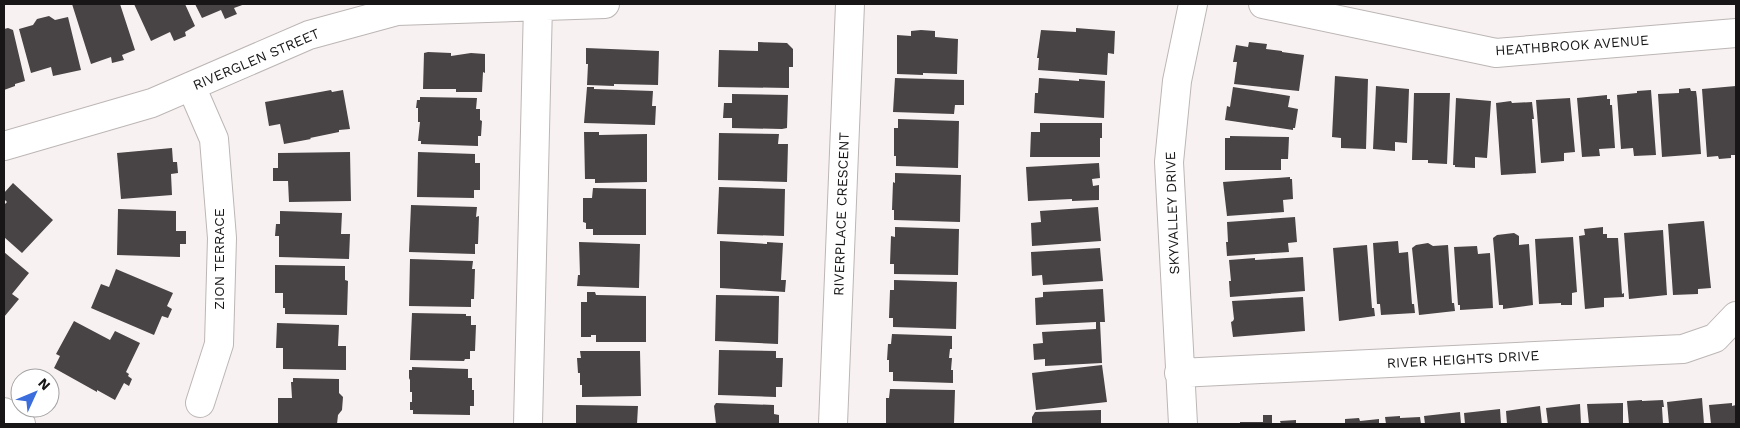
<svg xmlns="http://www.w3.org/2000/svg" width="1740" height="428" font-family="'Work Sans',sans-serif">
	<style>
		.building { fill: #484344 }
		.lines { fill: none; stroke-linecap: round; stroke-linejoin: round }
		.minor-casing { stroke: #bcb6b5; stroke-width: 30 }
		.major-casing { stroke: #bcb6b5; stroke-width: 30 }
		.minor { stroke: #fff; stroke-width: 28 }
		.major { stroke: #fff; stroke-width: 28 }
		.labels { text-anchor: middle; stroke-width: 5; stroke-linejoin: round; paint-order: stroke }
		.street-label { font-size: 14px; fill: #181616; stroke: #fff }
	</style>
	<rect width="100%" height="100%" fill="#f8f1f1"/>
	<path class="building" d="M 72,4 L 120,4 L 135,50 L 122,55 L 124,60 L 112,63 L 111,57 L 91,64 Z
		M 134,4 L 185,4 L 195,26 L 185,32 L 186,36 L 174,41 L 170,32 L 151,41 Z
		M 195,4 L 245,4 L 234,8 L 237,14 L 225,19 L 221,10 L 202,18 Z
		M 49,16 L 55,20 L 68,17 L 81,70 L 53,76 L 51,67 L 31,73 L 19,29 L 33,25 L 37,19 Z
		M 8,28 L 13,30 L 25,81 L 15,84 L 15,86 L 4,90 L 4,29 Z
		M 1076,28 L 1115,31 L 1114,54 L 1108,53 L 1107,75 L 1038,70 L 1039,58 L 1037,58 L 1041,30 L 1076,32 Z
		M 921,30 L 935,31 L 935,37 L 958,39 L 957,74 L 923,73 L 923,75 L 897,74 L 897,35 L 911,36 L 911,31 Z
		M 758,42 L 787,43 L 793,49 L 793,67 L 789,67 L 789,88 L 718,87 L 719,50 L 758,51 Z
		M 1249,42 L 1267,44 L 1266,49 L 1282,51 L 1282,52 L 1304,55 L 1299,91 L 1234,84 L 1237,62 L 1233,62 L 1236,45 L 1248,47 Z
		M 586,48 L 659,51 L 658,85 L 614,84 L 614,86 L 587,85 L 588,64 L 586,64 Z
		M 428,52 L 451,53 L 451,56 L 471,53 L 485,54 L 485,73 L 483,72 L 482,92 L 456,92 L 456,89 L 423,89 L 424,53 Z
		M 1335,76 L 1368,79 L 1366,149 L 1341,148 L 1341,138 L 1332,137 Z
		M 895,78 L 964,80 L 964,105 L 955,105 L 954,114 L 893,112 Z
		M 1039,78 L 1079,81 L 1079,79 L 1105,81 L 1104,118 L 1034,113 L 1035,93 L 1038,93 Z
		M 1376,86 L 1409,89 L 1407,143 L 1395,142 L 1395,151 L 1373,149 Z
		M 1736,86 L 1736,155 L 1731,155 L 1731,158 L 1719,159 L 1718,156 L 1707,157 L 1702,89 Z
		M 587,87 L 594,87 L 594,89 L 653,91 L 652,106 L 656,106 L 655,125 L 584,123 Z
		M 1233,87 L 1290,96 L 1288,107 L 1298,109 L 1295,128 L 1293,128 L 1293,130 L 1225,120 L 1227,106 L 1230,107 Z
		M 1690,88 L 1691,91 L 1696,91 L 1697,98 L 1701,154 L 1662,157 L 1658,94 L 1679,93 L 1679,89 Z
		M 331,90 L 332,92 L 343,90 L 350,129 L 339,130 L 339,132 L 310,138 L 311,139 L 284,144 L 280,124 L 269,126 L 265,102 Z
		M 1651,90 L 1656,155 L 1634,156 L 1633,148 L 1621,149 L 1617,95 L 1637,93 L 1637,91 Z
		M 1414,93 L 1450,93 L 1447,164 L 1428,163 L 1428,160 L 1412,160 Z
		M 732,94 L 788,95 L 787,128 L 782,129 L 732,128 L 732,118 L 723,118 L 724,103 L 732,103 Z
		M 1607,95 L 1607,99 L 1610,99 L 1610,105 L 1612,105 L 1615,148 L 1599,149 L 1600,156 L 1582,157 L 1577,98 Z
		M 420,97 L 477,98 L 476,109 L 480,109 L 480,120 L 482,121 L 481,136 L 478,136 L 478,146 L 421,144 L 421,141 L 418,141 L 420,122 L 418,122 L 418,108 L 416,108 L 417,100 L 420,100 Z
		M 1456,98 L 1491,101 L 1487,158 L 1475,157 L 1475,168 L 1455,167 L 1455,165 L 1453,165 Z
		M 1570,98 L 1575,152 L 1564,153 L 1564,161 L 1541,163 L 1536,100 Z
		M 1511,101 L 1512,103 L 1532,102 L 1534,119 L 1532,119 L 1536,173 L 1501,175 L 1496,103 Z
		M 898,119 L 959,121 L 958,168 L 896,166 L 896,156 L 894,156 L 894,128 L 898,128 Z
		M 1040,123 L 1102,123 L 1102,138 L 1100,138 L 1100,157 L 1030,157 L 1031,132 L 1040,132 Z
		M 584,132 L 599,132 L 599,135 L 647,134 L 647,182 L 595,183 L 595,179 L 585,179 Z
		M 719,133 L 779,134 L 778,144 L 788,144 L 787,182 L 718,180 Z
		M 1230,136 L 1289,137 L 1288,159 L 1281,159 L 1281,170 L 1225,170 L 1225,138 L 1230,138 Z
		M 172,148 L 173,162 L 177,162 L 178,173 L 171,174 L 172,195 L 121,199 L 117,153 Z
		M 350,152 L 351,201 L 289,202 L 288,181 L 273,181 L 273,168 L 278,168 L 278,153 Z
		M 418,152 L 475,154 L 475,163 L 480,163 L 480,190 L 474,190 L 474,198 L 417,197 Z
		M 1099,163 L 1100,178 L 1092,179 L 1093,186 L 1099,185 L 1099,200 L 1072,201 L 1072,199 L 1028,201 L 1026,167 Z
		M 895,173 L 961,175 L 960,222 L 894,220 L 894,210 L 892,210 L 893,182 L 895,183 Z
		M 1290,177 L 1290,179 L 1292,179 L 1293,199 L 1283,200 L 1284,212 L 1227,216 L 1223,182 Z
		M 13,183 L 53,220 L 22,253 L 4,237 L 4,205 L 7,202 L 4,199 L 4,193 Z
		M 719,187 L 785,189 L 784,236 L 717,234 Z
		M 593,188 L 646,189 L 646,235 L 593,235 L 593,229 L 586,229 L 586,223 L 583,222 L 583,198 L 592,198 Z
		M 411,205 L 477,207 L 476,217 L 479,216 L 478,244 L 475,244 L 475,254 L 409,252 Z
		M 1098,207 L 1101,241 L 1032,246 L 1031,223 L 1041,222 L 1040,211 Z
		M 118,209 L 176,211 L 176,231 L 186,231 L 186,244 L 180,244 L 180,257 L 117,255 Z
		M 280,211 L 342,213 L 341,234 L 350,234 L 349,259 L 279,257 L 279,236 L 275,236 L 276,224 L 280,224 Z
		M 1295,217 L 1297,242 L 1288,243 L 1289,252 L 1227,256 L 1226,242 L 1228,242 L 1227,222 Z
		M 1704,221 L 1711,288 L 1698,289 L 1698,294 L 1673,295 L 1668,224 Z
		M 895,227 L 959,229 L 958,275 L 894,274 L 894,264 L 890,264 L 891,236 L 895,237 Z
		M 1603,227 L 1603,234 L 1607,234 L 1607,238 L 1618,238 L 1622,294 L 1624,293 L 1624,297 L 1604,298 L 1604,307 L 1585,309 L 1579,236 L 1585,235 L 1584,229 Z
		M 1663,230 L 1667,295 L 1629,299 L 1624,233 Z
		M 1514,233 L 1519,236 L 1519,245 L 1529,244 L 1533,305 L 1503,309 L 1503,305 L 1499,305 L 1493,238 L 1497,235 Z
		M 1573,237 L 1577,292 L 1572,293 L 1572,305 L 1561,305 L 1561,303 L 1539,304 L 1535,239 Z
		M 720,241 L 767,244 L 767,242 L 783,243 L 781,280 L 786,280 L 785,292 L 720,288 Z
		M 1398,241 L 1399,253 L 1408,252 L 1412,304 L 1414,304 L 1415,313 L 1381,315 L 1380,304 L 1377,304 L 1373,243 Z
		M 579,242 L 640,244 L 639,288 L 577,286 L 578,275 L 580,275 Z
		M 1428,243 L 1433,246 L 1448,245 L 1452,303 L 1454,303 L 1455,311 L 1419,315 L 1412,248 L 1416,245 Z
		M 1367,245 L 1372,308 L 1374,308 L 1375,316 L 1339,321 L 1333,248 Z
		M 1477,246 L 1478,254 L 1490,253 L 1493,308 L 1460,310 L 1460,305 L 1458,305 L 1454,247 Z
		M 1100,248 L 1103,281 L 1043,285 L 1042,275 L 1032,276 L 1031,252 Z
		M 4,252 L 29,273 L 12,294 L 19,299 L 4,317 Z
		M 1303,257 L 1305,291 L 1230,297 L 1229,281 L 1231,281 L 1229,260 L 1255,258 L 1255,260 Z
		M 410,259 L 473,261 L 472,269 L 475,269 L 474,299 L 471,299 L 471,307 L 409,306 Z
		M 275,265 L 345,266 L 345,280 L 348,281 L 347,315 L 285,314 L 285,308 L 283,308 L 283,293 L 275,293 Z
		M 116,269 L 173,293 L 167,306 L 172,309 L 168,318 L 162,316 L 154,335 L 91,308 L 101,284 L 109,287 Z
		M 894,280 L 957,282 L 956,329 L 893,327 L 893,318 L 889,318 L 890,290 L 894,290 Z
		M 1103,289 L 1105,322 L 1100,322 L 1102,363 L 1045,366 L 1045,359 L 1034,360 L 1033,344 L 1043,343 L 1042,332 L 1096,329 L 1096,322 L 1036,325 L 1035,298 L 1043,297 L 1043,292 Z
		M 587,292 L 595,292 L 596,295 L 646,296 L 646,342 L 596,342 L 596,335 L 591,335 L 591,337 L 581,337 L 581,302 L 587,302 Z
		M 716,295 L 779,296 L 778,344 L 715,341 Z
		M 1303,297 L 1305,331 L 1233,337 L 1231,322 L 1233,321 L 1234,319 L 1232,301 Z
		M 412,313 L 466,314 L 466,316 L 471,316 L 471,325 L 476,325 L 475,351 L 470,351 L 470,359 L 465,359 L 464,361 L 410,360 Z
		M 74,321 L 110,340 L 115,331 L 140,343 L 126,372 L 129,374 L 128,376 L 132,379 L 129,386 L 124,383 L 115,400 L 97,390 L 97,392 L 54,368 L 60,356 L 56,354 Z
		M 277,323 L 339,325 L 338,346 L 346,346 L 346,370 L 283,369 L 283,348 L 276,348 Z
		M 892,334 L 952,336 L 952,349 L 950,349 L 949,358 L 952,358 L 951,370 L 953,370 L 953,383 L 893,381 L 893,372 L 889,372 L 889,360 L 887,360 L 888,344 L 891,344 Z
		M 719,350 L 776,351 L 776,358 L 783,358 L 782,387 L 776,387 L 776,397 L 718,395 Z
		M 580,351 L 640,351 L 641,396 L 582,397 L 582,385 L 580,385 L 580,373 L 578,373 L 577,358 L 581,358 Z
		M 1102,365 L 1107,402 L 1036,410 L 1032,373 Z
		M 412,367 L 468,369 L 468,378 L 472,378 L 472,390 L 474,390 L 474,406 L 470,406 L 470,415 L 413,414 L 413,410 L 410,410 L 410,402 L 412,402 L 412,392 L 410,392 L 410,380 L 409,378 L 409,370 L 412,370 Z
		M 293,378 L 339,379 L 339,393 L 343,397 L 342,410 L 338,415 L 337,424 L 278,424 L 278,398 L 292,398 L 291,382 L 293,382 Z
		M 890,389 L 955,390 L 954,424 L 886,424 L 886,398 L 889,398 Z
		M 1702,398 L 1704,424 L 1669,424 L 1667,402 Z
		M 1642,400 L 1642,401 L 1663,400 L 1664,407 L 1662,407 L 1663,424 L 1629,424 L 1627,401 Z
		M 716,403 L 774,405 L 774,414 L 779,415 L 779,424 L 716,424 L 714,406 Z
		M 1623,403 L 1623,424 L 1589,424 L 1587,404 Z
		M 1732,403 L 1732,406 L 1736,405 L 1736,424 L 1711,424 L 1709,405 Z
		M 1580,404 L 1581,424 L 1548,424 L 1546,408 Z
		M 576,405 L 638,406 L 637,424 L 576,424 Z
		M 1540,406 L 1542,424 L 1507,424 L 1506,411 Z
		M 1500,409 L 1501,424 L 1465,424 L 1464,413 Z
		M 1101,410 L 1101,424 L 1032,424 L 1032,417 L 1035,412 Z
		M 1460,412 L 1461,424 L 1425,424 L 1424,416 Z
		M 1263,415 L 1272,415 L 1272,424 L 1240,424 L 1240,422 L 1263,422 Z
		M 1400,416 L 1400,418 L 1420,417 L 1421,424 L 1386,424 L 1385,417 Z
		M 1359,418 L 1360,421 L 1379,419 L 1379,424 L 1345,424 L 1345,419 Z
		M 1296,420 L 1296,424 L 1281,424 L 1280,421 Z"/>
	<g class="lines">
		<g class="minor-casing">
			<path id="minor" d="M 1263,4 L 1496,53 L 1736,33
				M 191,86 L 214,139 L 222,238 L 219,344 L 200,403
				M 4,146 L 152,103 L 309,35 L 397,11 L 605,4
				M 1179,373 L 1683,349 L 1715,338 L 1736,316
				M 528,424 L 538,5
				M 833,424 L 850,4
				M 1183,424 L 1169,162 L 1177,81 L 1193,4"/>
		</g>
		<g class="major-casing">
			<path id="major" d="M 4,412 L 21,424"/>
		</g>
		<use href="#minor" class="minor"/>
		<use href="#major" class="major"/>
	</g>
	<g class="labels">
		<g class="street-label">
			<text transform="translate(1572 45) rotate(-4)" y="5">HEATHBROOK AVENUE</text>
			<text transform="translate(256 59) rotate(-23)" y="5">RIVERGLEN STREET</text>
			<text transform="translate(1172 213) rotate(-92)" y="5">SKYVALLEY DRIVE</text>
			<text transform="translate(841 214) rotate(-88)" y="5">RIVERPLACE CRESCENT</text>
			<text transform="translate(219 259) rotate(-90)" y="5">ZION TERRACE</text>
			<text transform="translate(1463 359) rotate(-3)" y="5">RIVER HEIGHTS DRIVE</text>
		</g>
	</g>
	<rect width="1740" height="428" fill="none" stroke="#181616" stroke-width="10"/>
	<g transform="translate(35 393) rotate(46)"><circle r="24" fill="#ffffff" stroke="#a3a2a2"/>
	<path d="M0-4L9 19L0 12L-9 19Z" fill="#3b6ddd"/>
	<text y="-8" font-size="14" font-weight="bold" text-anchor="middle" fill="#181616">N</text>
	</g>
</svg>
